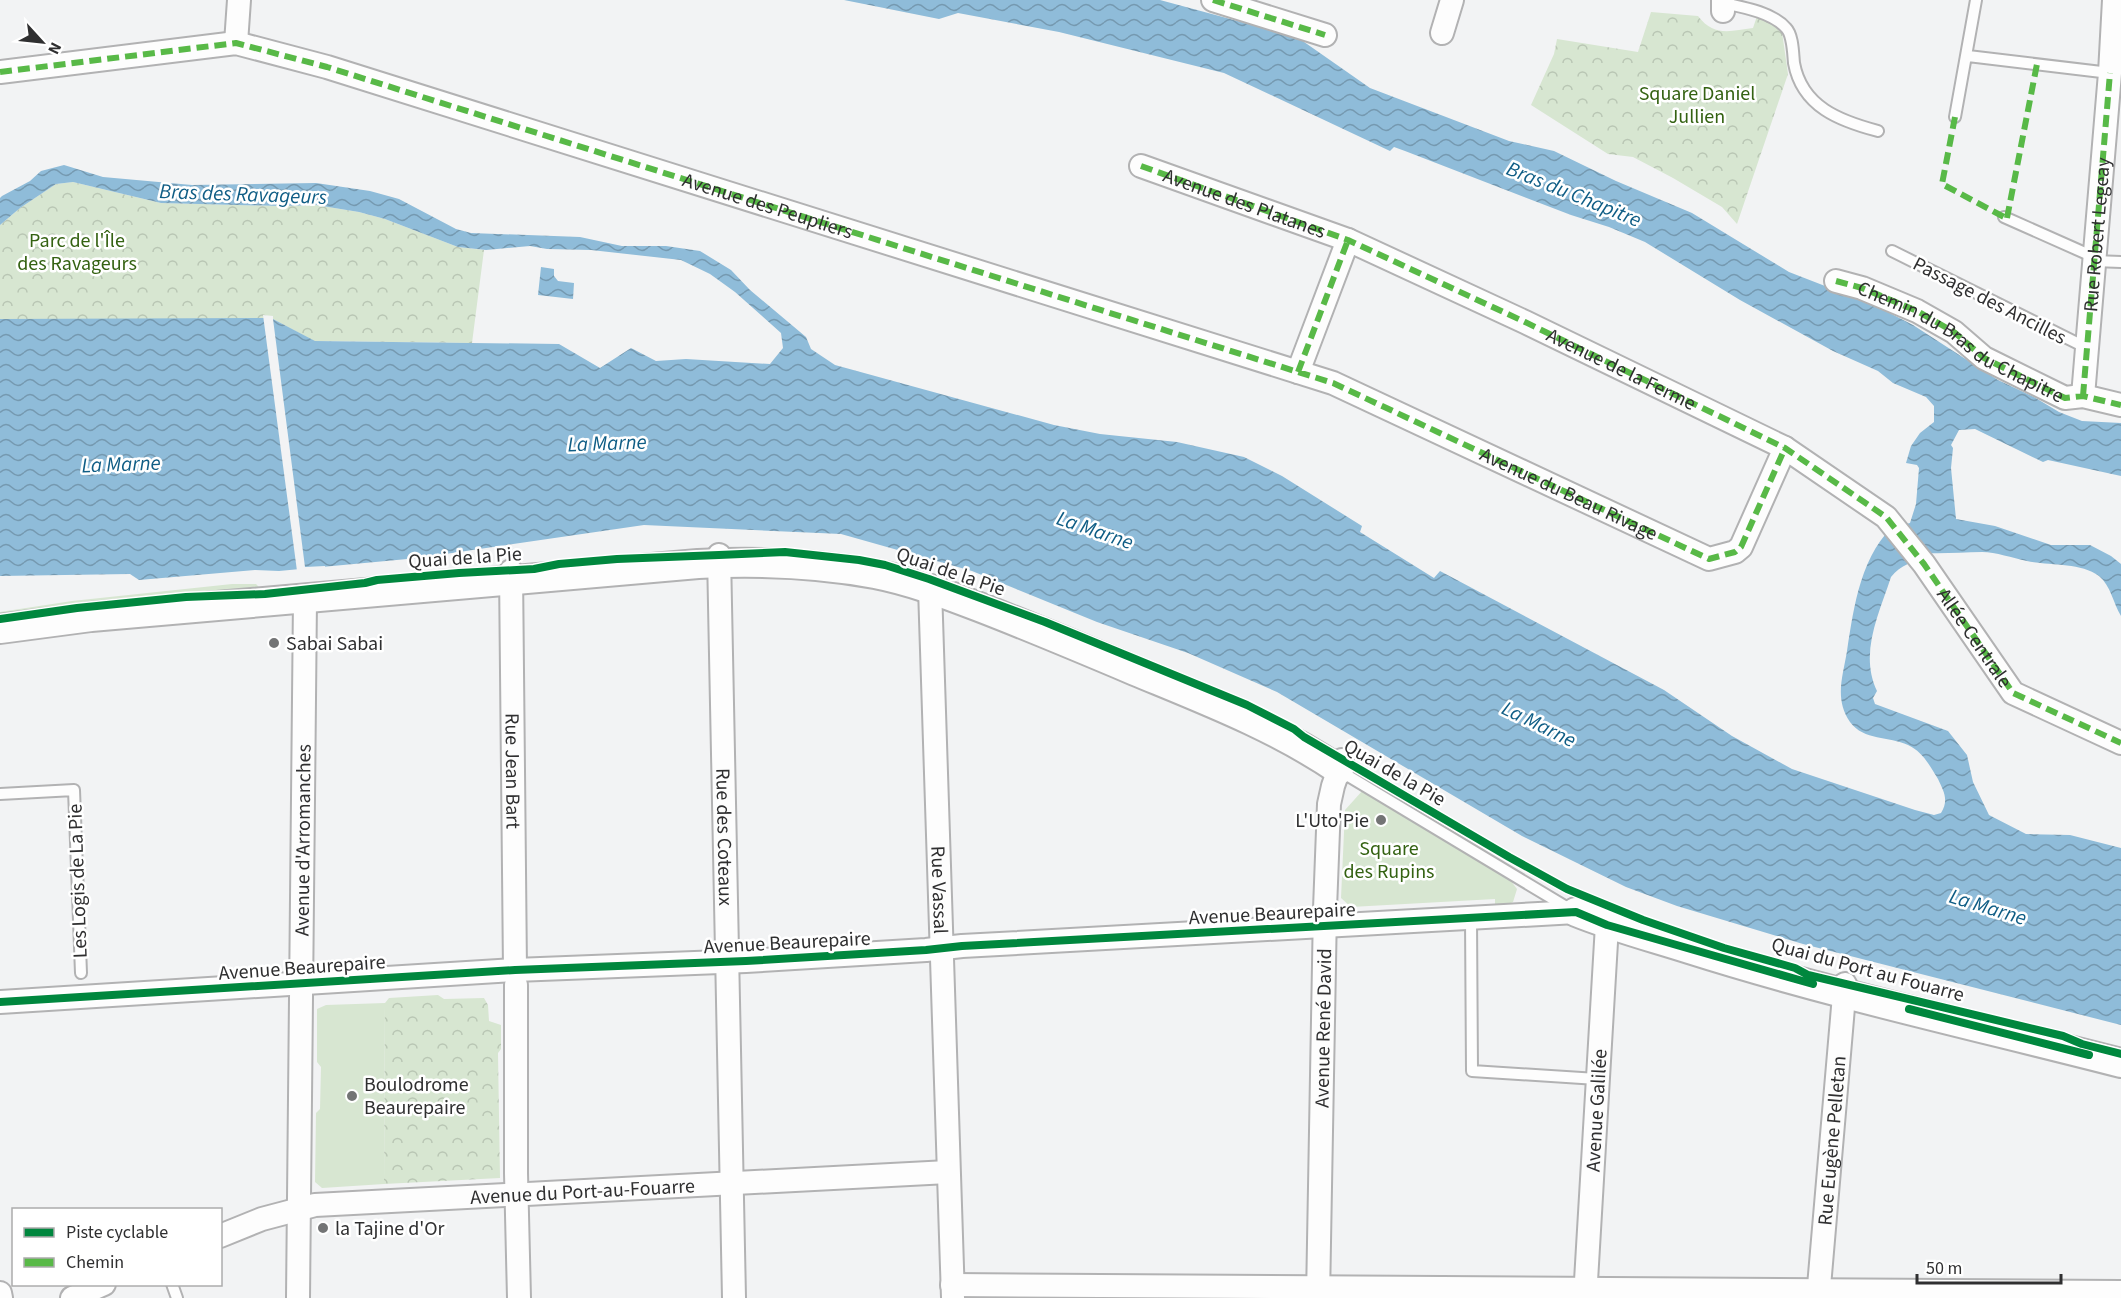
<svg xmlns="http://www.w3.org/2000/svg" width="2121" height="1298" font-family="'Source Sans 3',sans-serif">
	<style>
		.green { fill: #d7e6d1 }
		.park { fill: url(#park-crowns) }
		.water { fill: url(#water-waves) }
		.pier { fill: #f2f3f4 }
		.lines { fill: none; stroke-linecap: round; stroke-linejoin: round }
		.service-casing { stroke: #b2b2b3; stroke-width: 14 }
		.minor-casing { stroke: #b2b2b3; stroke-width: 26 }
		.tertiary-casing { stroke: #b2b2b3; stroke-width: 32 }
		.service { stroke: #fdfdfd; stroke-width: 10 }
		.minor { stroke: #fdfdfd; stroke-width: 22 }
		.tertiary { stroke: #fdfdfd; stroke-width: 28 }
		.quiet { stroke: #58b947; stroke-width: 6; stroke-dasharray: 12 6; stroke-linecap: butt }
		.cycleway-casing { stroke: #fff; stroke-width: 11 }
		.cycleway { stroke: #00873e; stroke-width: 8 }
		.poi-dot { fill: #737475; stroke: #fff; stroke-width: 2 }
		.labels { text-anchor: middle; stroke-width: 5; stroke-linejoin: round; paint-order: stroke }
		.park-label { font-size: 20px; fill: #346212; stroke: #fff }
		.street-label { font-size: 20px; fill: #2f2f30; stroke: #fff }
		.poi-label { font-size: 20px; fill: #2f2f30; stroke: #fff; text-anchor: start }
		.water-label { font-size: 21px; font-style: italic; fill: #0f5d85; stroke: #fff }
	</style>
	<defs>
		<pattern id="park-crowns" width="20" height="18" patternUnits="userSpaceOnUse" patternTransform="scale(1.5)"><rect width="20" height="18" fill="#d7e6d1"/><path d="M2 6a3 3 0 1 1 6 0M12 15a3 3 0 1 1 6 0" fill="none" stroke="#b9c6b4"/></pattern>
		<pattern id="water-waves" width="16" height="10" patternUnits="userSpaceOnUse" patternTransform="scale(1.5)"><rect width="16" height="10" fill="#8fbcd9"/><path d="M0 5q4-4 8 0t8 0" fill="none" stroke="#7599b0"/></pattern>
	</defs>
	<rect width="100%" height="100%" fill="#f2f3f4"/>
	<path class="green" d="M 232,584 L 256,584 L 259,587 L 260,591 L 243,593 L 228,590 L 55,607 L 0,615 L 0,612 L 72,601 Z
		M 1363,790 L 1511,881 L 1517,889 L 1513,902 L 1505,906 L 1495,906 L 1495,899 L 1351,907 L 1341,898 L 1345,810 Z
		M 385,1003 L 384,1184 L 322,1188 L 315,1182 L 316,1113 L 320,1109 L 321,1067 L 317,1062 L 317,1009 L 326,1005 Z"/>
	<path class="park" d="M 1651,12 L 1698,16 C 1714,37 1730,31 1753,28 L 1757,16 L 1776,26 L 1782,32 L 1788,74 L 1737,224 L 1722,207 L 1673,178 L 1633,157 L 1608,154 L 1531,105 L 1554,54 L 1557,39 L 1638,52 Z
		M 73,182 L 161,203 L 281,206 L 316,205 L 359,212 L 385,219 L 458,247 L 484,250 L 472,343 L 314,341 L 273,319 L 0,319 L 0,225 L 20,208 L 56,184 Z
		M 438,995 L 444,999 L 484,998 L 488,1005 L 489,1021 L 501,1025 L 501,1049 L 498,1053 L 500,1178 L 384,1184 L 385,1003 L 389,998 Z"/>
	<path class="water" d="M 844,0 L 1160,0 L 1297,37 L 1370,88 L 1509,141 L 1554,151 L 1616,181 L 1692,213 L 1789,272 L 1874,305 L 1913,325 L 1998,380 L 2034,397 L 2059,412 L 2082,421 L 2121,423 L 2121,476 L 2048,460 L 2043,462 L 1975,429 L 1959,430 L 1951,445 L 1953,448 L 1951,468 L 1956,519 L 1995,526 L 2051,545 L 2090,545 L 2111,556 L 2121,564 L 2121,616 C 2113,603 2111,586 2099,576 C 2080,562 2049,566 2027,561 C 2012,558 1996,552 1982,552 C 1963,552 1945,554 1926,553 C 1913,564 1901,564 1891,577 C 1879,614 1859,653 1877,691 L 1873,698 L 1875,704 L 1948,731 L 1967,755 L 1973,782 L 1989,815 L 2026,834 L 2070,835 L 2121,848 L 2121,1025 L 1803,944 L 1677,906 L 1626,887 L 1522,836 L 1277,692 L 1188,653 L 1097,622 L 972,571 L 841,534 L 644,525 L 418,558 L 279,571 L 255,570 L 139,580 L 130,574 L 0,576 L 0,319 L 264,318 L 273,319 L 315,341 L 559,344 L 600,368 L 631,348 L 656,361 L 686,359 L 770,364 L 783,348 L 781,333 L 735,292 L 710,274 L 681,260 L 591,250 L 547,249 L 530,246 L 486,250 L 458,247 L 385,219 L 359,212 L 316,205 L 281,206 L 161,203 L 73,182 L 56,184 L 20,208 L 0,225 L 0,198 L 2,196 L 30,181 L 41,171 L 64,165 L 103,177 L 192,185 L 316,183 L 370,191 L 399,199 L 456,229 L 471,233 L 580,237 L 622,246 L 666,246 L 700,251 L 731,270 L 750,290 L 806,337 L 811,349 L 835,365 L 1054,425 L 1100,434 L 1177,442 L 1244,457 L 1282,476 L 1362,526 L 1360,532 L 1434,578 L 1440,571 L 1664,690 L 1732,736 L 1792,769 L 1915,810 L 1934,815 L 1941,813 C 1949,800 1944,792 1938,779 C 1930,766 1923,752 1908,745 C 1889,736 1864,741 1850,722 C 1834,699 1843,676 1847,651 C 1854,606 1861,552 1898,522 L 1906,524 L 1910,523 L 1916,504 L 1919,468 L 1917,465 L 1906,463 L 1911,446 L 1920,433 L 1934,422 L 1934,406 L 1926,397 L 1893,383 L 1878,371 L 1833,351 L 1740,300 L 1645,242 L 1609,227 L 1571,215 L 1405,151 L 1394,147 L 1390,151 L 1224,73 L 1059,32 L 958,13 L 939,19 Z
		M 541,267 L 554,269 L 554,276 L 558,281 L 574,283 L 573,299 L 538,295 Z"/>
	<path class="pier" d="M 263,315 L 273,316 L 273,319 L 305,567 L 325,566 L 325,569 L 297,571 Z"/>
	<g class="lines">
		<g class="service-casing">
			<path id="service" d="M 1723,3 C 1742,7 1772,12 1786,28 C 1793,35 1793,53 1794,63 C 1802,107 1840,121 1878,131
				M 1968,56 L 2110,73
				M 1955,117 L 1976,0
				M 2004,217 L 2094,257
				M 1892,251 L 2087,348
				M 2094,261 L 2121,262
				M 1340,771 L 1568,908
				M 0,794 L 74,790 L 81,973
				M 1471,919 L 1472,1071 L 1597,1079
				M 172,1284 L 177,1298"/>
		</g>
		<g class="minor-casing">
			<g id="minor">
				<path d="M 1213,0 L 1325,35"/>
				<path d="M 1723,0 L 1723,11"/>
				<path d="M 1442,33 L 1452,0"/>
				<path d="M 236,43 L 239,0"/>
				<path id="s1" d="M 0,72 L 236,43 L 327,67 L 1333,383 L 1709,559 L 1735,552 L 1741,547 L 1785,448"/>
				<path id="s2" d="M 1141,166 L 1348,240 L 1525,322 L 1785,448 L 1886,517 L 1924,564 L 2013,693 L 2121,743"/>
				<path id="s3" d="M 1836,281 L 1862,288 L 1917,311 L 1954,332 L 1984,358 L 2065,398 L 2083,396 L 2121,405"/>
				<path d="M 1298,372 L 1348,240"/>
				<path id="s4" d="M 2083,396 L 2110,73 L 2114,0"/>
				<path id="s5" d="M 719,555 L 734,1298"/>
				<path id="s6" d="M 511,571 L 515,970"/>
				<path id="s7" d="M 930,588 L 953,1298"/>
				<path d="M 516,985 L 516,1173 L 519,1298"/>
				<path d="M 0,1002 L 515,970 L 746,961 L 926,950 L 962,946 L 1576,912"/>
				<path id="s8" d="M 220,1236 L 262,1219 L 315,1205 L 948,1172"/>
				<path d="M 952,1285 L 2121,1292"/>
				<path d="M 0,1293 L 1,1298"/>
				<path d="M 72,1298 L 104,1284"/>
				<path id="s9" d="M 298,1298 L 305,599"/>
				<path id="s10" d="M 1318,1298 L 1325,909 L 1329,804 L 1333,786 L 1342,760"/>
				<path id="s11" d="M 1585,1298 L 1607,925"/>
				<path id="s12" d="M 1818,1298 L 1845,984"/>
			</g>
		</g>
		<g class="tertiary-casing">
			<path id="tertiary" d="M 0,629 L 91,617 L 698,564 C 758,561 816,563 875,574 C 911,581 945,594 979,607 C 1031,627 1083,649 1135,671 C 1205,700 1276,727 1339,770
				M 1576,912 C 1613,927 1651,937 1689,949 C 1831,994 1977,1026 2121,1063"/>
		</g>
		<use href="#service" class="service"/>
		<use href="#minor" class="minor"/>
		<use href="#tertiary" class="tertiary"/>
		<path class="quiet" d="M 1213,0 L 1325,35
			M 0,72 L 236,43 L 327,67 L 1333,383 L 1709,559 L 1735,552 L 1741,547 L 1785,448
			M 1955,117 L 1942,184 L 2004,217
			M 1141,166 L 1348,240 L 1525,322 L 1785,448 L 1886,517 L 1924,564 L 2013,693 L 2121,743
			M 2007,218 L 2037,64
			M 1836,281 L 1862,288 L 1917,311 L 1954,332 L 1984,358 L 2065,398 L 2083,396 L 2121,405
			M 1298,372 L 1348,240
			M 2083,396 L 2110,73"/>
		<g class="cycleway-casing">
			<path id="cycleway" d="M 0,619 L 77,608 L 186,597 L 265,594 L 365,583 L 377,580 L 459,573 L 534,569 L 559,564 L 617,559 L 719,555 L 785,552 L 859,560 L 885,565 L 929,579 L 1045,622 L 1247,705 L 1294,729 L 1304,737 L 1364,772 L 1509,857 L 1567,889 L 1643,920 L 1724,948 L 1795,968 L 1808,975 L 2063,1036 L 2082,1044 L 2121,1054
				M 0,1002 L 515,970 L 746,961 L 926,950 L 962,946 L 1576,912 L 1607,925 L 1813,984
				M 1909,1009 L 2089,1055"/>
		</g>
		<use href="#cycleway" class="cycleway"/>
	</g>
	<g class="poi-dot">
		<circle cx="274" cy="643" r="6"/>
		<circle cx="1381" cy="820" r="6"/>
		<circle cx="352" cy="1096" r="6"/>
		<circle cx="323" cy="1228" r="6"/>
	</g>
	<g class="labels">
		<g class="park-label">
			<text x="1697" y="100">Square Daniel<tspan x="1697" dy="23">Jullien</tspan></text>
			<text x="77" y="247">Parc de l'Île<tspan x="77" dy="23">des Ravageurs</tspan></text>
			<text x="1389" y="855">Square<tspan x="1389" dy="23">des Rupins</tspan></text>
		</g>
		<g class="street-label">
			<text dy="7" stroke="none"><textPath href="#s2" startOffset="110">Avenue des Platanes</textPath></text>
			<text dy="7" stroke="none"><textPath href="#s1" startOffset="794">Avenue des Peupliers</textPath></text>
			<text dy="7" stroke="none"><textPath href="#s4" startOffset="162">Rue Robert Legeay</textPath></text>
			<text transform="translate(1990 300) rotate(27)" y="7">Passage des Ancilles</text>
			<text dy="7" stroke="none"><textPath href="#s3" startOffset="140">Chemin du Bras du Chapitre</textPath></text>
			<text dy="7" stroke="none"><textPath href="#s2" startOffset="522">Avenue de la Ferme</textPath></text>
			<text dy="7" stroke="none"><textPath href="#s1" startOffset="1647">Avenue du Beau Rivage</textPath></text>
			<text transform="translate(465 557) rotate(-4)" y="7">Quai de la Pie</text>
			<text transform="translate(951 571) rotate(19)" y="7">Quai de la Pie</text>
			<text dy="7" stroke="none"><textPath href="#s2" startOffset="976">Allée Centrale</textPath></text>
			<text dy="7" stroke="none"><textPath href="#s6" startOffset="200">Rue Jean Bart</textPath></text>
			<text transform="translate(1395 772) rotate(30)" y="7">Quai de la Pie</text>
			<text dy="7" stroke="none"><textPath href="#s5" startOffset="282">Rue des Coteaux</textPath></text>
			<text dy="7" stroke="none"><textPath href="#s9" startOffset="458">Avenue d'Arromanches</textPath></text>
			<text transform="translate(77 881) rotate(-92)" y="7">Les Logis de La Pie</text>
			<text dy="7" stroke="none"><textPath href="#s7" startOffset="302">Rue Vassal</textPath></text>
			<text transform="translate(1272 913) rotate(-3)" y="7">Avenue Beaurepaire</text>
			<text transform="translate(787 942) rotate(-3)" y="7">Avenue Beaurepaire</text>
			<text transform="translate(302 967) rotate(-4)" y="7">Avenue Beaurepaire</text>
			<text transform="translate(1868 969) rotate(15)" y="7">Quai du Port au Fouarre</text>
			<text dy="7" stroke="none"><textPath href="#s10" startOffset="270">Avenue René David</textPath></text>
			<text dy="7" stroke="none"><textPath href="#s11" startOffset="188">Avenue Galilée</textPath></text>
			<text dy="7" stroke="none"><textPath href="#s12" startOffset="158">Rue Eugène Pelletan</textPath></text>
			<text dy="7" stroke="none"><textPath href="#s8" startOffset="368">Avenue du Port-au-Fouarre</textPath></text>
		</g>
		<g class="poi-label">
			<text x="286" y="650">Sabai Sabai</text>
			<text x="1369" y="827" text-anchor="end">L'Uto'Pie</text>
			<text x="364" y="1091">Boulodrome<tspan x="364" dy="23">Beaurepaire</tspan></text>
			<text x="335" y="1235">la Tajine d'Or</text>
		</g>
		<g class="water-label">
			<text transform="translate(243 194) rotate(2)" y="7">Bras des Ravageurs</text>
			<text transform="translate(1574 194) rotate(22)" y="7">Bras du Chapitre</text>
			<text transform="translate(607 443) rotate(-2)" y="7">La Marne</text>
			<text transform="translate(121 464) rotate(-2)" y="7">La Marne</text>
			<text transform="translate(1095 530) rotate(19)" y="7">La Marne</text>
			<text transform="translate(1539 724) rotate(26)" y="7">La Marne</text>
			<text transform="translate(1988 907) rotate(17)" y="7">La Marne</text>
		</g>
	</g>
	<rect x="12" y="1208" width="210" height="78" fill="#ffffff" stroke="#acacac" stroke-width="1.5"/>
	<rect x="24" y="1228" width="30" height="9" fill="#00873e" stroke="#acacac" stroke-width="1.5"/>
	<text x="66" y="1238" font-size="18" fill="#2f2f30">Piste cyclable</text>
	<rect x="24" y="1258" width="30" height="9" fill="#58b947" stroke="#acacac" stroke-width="1.5"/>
	<text x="66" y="1268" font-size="18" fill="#2f2f30">Chemin</text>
	<g transform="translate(42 42) rotate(117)" stroke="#ffffff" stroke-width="4.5" paint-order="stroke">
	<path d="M0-4.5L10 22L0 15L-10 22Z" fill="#2f2f30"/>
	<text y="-9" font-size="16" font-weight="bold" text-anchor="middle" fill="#2f2f30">N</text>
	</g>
	<path d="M1917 1274v9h144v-9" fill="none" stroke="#2f2f30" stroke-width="3"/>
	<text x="1926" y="1274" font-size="18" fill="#2f2f30" stroke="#ffffff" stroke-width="4.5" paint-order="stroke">50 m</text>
</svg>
